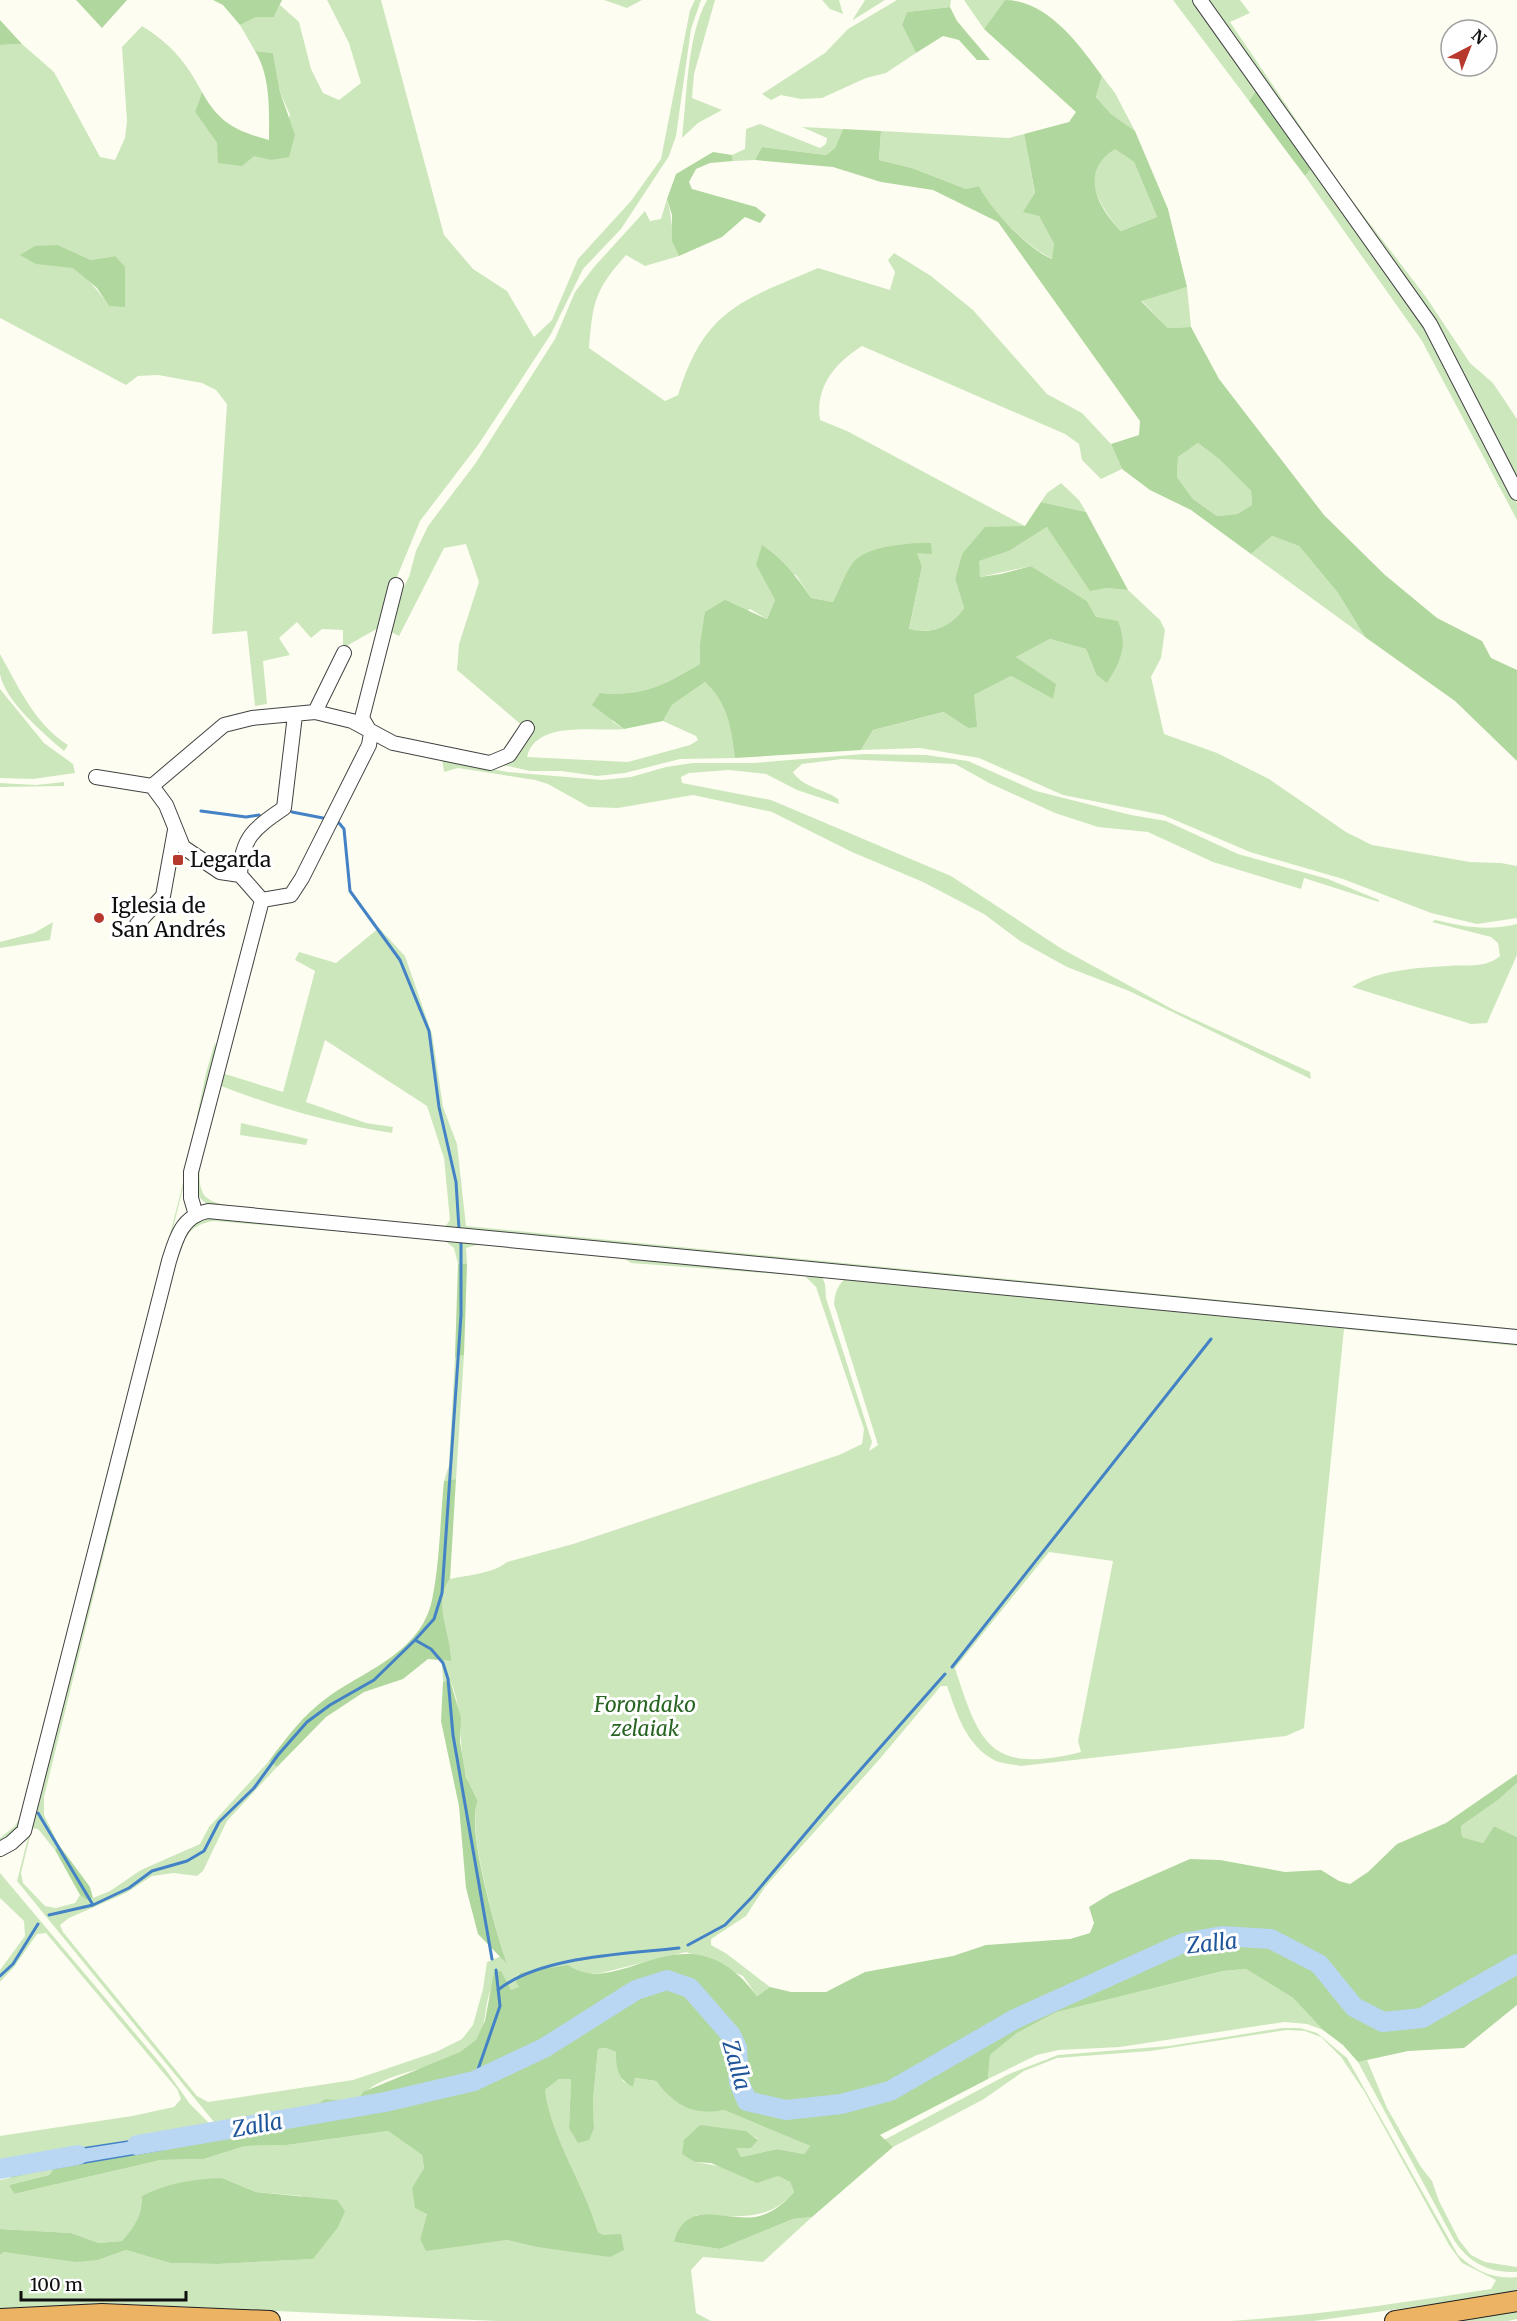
<svg xmlns="http://www.w3.org/2000/svg" width="1517" height="2321" font-family="Merriweather,serif">
	<style>
		.green { fill: #cde7bd; fill-rule: evenodd }
		.forest { fill: #b0d79d; fill-rule: evenodd }
		.water { fill: #b9d6f3; stroke: #4482c6; stroke-width: 1.5 }
		.lines { fill: none; stroke-linecap: round; stroke-linejoin: round }
		.stream { stroke: #4482c6; stroke-width: 3 }
		.river { stroke: #b9d6f3; stroke-width: 20 }
		.minor-casing { stroke: #424242; stroke-width: 16 }
		.highway-casing { stroke: #202020; stroke-width: 22 }
		.minor { stroke: #fff; stroke-width: 14 }
		.highway { stroke: #ecb362; stroke-width: 20 }
		.poi-dot { fill: #b7392e; stroke: #fff; stroke-width: 2 }
		.labels { text-anchor: middle; stroke-width: 6; stroke-linejoin: round; paint-order: stroke }
		.poi-label { font-size: 21px; fill: #0f0f0f; stroke: #fff; text-anchor: start }
		.park-label { font-size: 21px; font-style: italic; fill: #286422; stroke: #fff }
		.water-label { font-size: 22px; font-style: italic; fill: #1f559a; stroke: #fff }
	</style>
	<rect width="100%" height="100%" fill="#fefdf2"/>
	<path class="green" d="M 327,0 L 381,0 L 444,235 L 473,269 L 507,291 L 534,337 L 552,320 L 578,259 L 631,201 L 661,159 L 690,10 L 695,0 L 701,0 L 691,29 L 676,136 L 669,156 L 621,229 L 583,269 L 551,334 L 517,386 L 478,445 L 420,521 L 392,589 L 380,627 L 343,648 L 343,630 L 322,629 L 311,638 L 297,622 L 279,638 L 290,655 L 263,661 L 267,704 L 255,706 L 247,631 L 212,634 L 227,404 L 216,390 L 202,383 L 158,375 L 138,376 L 126,385 L 0,318 L 0,45 L 22,44 L 54,72 L 100,157 L 115,160 L 125,138 L 127,121 L 122,47 L 142,26 C 172,45 186,62 202,92 L 195,112 L 217,143 L 271,160 L 290,115 L 280,92 L 273,53 L 255,51 L 240,25 L 255,17 L 274,17 L 280,5 L 299,22 L 311,69 L 323,93 L 339,100 L 361,83 L 349,43 ZM 58,245 L 91,260 L 115,256 L 109,306 C 94,283 73,268 58,245 Z
		M 604,0 L 642,0 L 627,8 Z
		M 707,0 L 715,0 L 694,74 L 692,98 L 722,110 L 698,123 L 682,138 C 687,96 687,36 707,0 Z
		M 822,0 L 839,0 L 843,14 L 830,9 Z
		M 865,0 L 885,0 L 853,20 L 853,19 Z
		M 897,0 L 951,0 L 950,7 L 907,12 L 902,25 L 916,53 L 886,73 L 866,78 L 822,98 L 801,99 L 781,95 L 771,100 L 762,94 L 825,53 L 848,29 Z
		M 964,0 L 1005,0 L 984,29 Z
		M 1173,0 L 1193,0 L 1258,88 L 1249,101 Z
		M 1206,0 L 1240,0 L 1250,13 L 1230,22 L 1341,186 L 1426,297 L 1470,363 L 1493,383 L 1517,419 L 1517,482 L 1461,369 L 1439,333 Z
		M 1102,76 L 1115,93 L 1135,131 L 1111,114 L 1096,97 Z
		M 760,124 L 820,148 L 826,144 L 827,138 L 802,127 L 843,129 L 835,148 L 826,155 L 762,147 L 755,160 L 733,161 L 732,155 L 745,149 L 746,129 Z
		M 881,131 L 1009,138 L 1024,134 L 1039,216 L 1054,244 L 1053,259 C 1027,247 991,211 979,186 L 966,189 L 912,168 L 879,160 Z
		M 1114,148 L 1134,162 L 1157,217 L 1121,231 C 1106,215 1083,182 1099,160 C 1103,155 1110,152 1114,148 Z
		M 1313,167 L 1424,325 L 1458,380 L 1517,503 L 1517,520 L 1422,341 L 1305,176 Z
		M 667,199 C 673,219 671,238 679,256 L 645,266 L 626,255 C 594,291 593,302 589,348 L 665,401 L 678,395 C 705,309 741,301 818,268 L 890,290 L 895,272 L 888,260 L 894,253 L 931,276 L 973,310 L 1047,394 L 1082,413 L 1111,444 L 1122,469 L 1101,479 L 1082,460 L 1079,444 L 1065,434 L 862,346 C 835,363 815,387 820,420 L 847,431 L 1025,526 L 962,554 L 955,579 L 964,608 C 951,629 932,633 909,630 L 922,567 L 916,553 L 931,543 L 833,602 L 811,598 L 796,575 L 756,565 L 775,600 L 767,619 L 750,609 L 700,645 L 700,664 C 660,686 649,696 600,693 L 613,722 L 624,729 C 596,732 536,719 527,757 L 628,762 L 690,745 L 698,740 L 696,736 L 663,721 L 672,705 L 705,682 C 728,704 731,728 735,758 L 680,759 L 625,773 L 597,776 L 561,771 L 530,771 L 499,764 L 524,727 L 457,670 L 459,644 L 479,582 L 466,544 L 444,548 L 399,636 L 387,630 L 393,607 L 409,577 L 416,551 L 428,526 L 475,464 L 555,339 L 575,292 L 594,267 L 645,211 L 650,221 L 661,219 Z
		M 1187,287 L 1191,327 L 1168,328 L 1141,300 Z
		M 1198,443 L 1219,459 L 1251,491 L 1252,505 L 1237,514 L 1217,516 L 1193,499 L 1177,477 L 1178,457 Z
		M 1061,483 L 1079,500 L 1086,512 L 1041,502 L 1047,493 Z
		M 1047,527 L 1106,588 L 1128,590 L 1160,620 L 1165,630 L 1161,658 L 1151,677 L 1164,734 L 1217,753 L 1269,779 L 1346,832 L 1372,845 L 1470,862 L 1501,863 L 1517,866 L 1517,918 L 1477,924 L 1431,913 L 1343,879 L 1250,852 L 1163,815 L 1063,795 L 979,758 L 920,748 L 861,750 L 873,730 L 945,712 L 968,728 L 974,695 L 1011,676 L 1053,699 L 1055,684 L 1016,657 L 1050,639 L 1086,649 L 1096,674 L 1096,617 L 1087,601 L 1031,566 L 980,577 L 978,561 L 1009,551 Z
		M 1272,536 L 1299,546 L 1338,593 L 1365,637 L 1251,554 Z
		M 0,654 C 19,688 35,724 68,745 L 64,751 C 44,734 4,700 0,674 C 0,668 0,661 0,654 Z
		M 0,689 L 44,743 L 73,764 L 75,773 L 33,779 L 0,778 Z
		M 864,754 L 926,755 L 968,761 L 1036,791 L 1131,815 L 1166,821 L 1238,854 L 1328,879 L 1379,900 L 1379,902 L 1304,878 L 1301,889 L 1213,862 L 1148,832 L 1098,827 L 1055,813 L 989,783 L 955,764 L 842,759 L 802,764 L 793,772 C 802,787 824,789 838,799 L 839,804 L 797,790 L 766,774 L 729,770 L 689,773 L 681,777 L 682,783 L 771,800 L 951,876 L 1062,949 L 1174,1010 L 1310,1072 L 1311,1079 L 1129,991 L 1067,967 L 1020,941 L 984,914 L 923,882 L 852,852 L 772,812 L 693,795 L 618,808 L 589,807 L 548,784 L 535,780 L 458,768 L 444,772 L 442,759 L 507,772 L 602,780 L 631,777 L 666,767 L 693,763 L 754,763 Z
		M 64,782 L 64,786 L 0,787 L 0,783 L 36,785 Z
		M 1435,920 C 1465,927 1487,931 1517,924 L 1517,955 L 1487,1023 L 1471,1024 L 1352,987 C 1377,970 1416,968 1447,966 C 1466,964 1485,969 1500,956 L 1498,943 L 1491,937 L 1432,922 Z
		M 53,922 L 50,940 L 0,948 L 0,942 L 34,933 Z
		M 379,928 L 405,956 L 432,1034 L 443,1107 L 457,1144 L 466,1226 L 1517,1329 L 1517,1332 L 208,1205 C 203,1201 199,1198 196,1191 C 189,1171 215,1096 222,1073 L 283,1092 L 315,971 L 295,960 L 299,952 L 336,963 ZM 325,1040 L 427,1106 L 444,1158 L 450,1220 L 445,1227 L 224,1205 C 215,1202 205,1200 202,1191 C 193,1171 212,1107 221,1086 C 276,1107 333,1124 392,1133 L 393,1127 L 366,1123 L 306,1102 Z
		M 215,1042 L 217,1052 L 26,1816 L 13,1835 L 0,1842 L 0,1838 L 15,1826 L 24,1810 L 182,1187 L 206,1073 Z
		M 241,1123 L 308,1139 L 306,1145 L 240,1135 Z
		M 216,1216 L 822,1277 L 825,1284 L 826,1298 L 872,1442 L 869,1451 L 878,1445 L 834,1304 C 835,1292 838,1284 848,1276 L 1517,1341 L 1517,1346 L 1344,1329 L 1304,1728 L 1286,1736 L 1021,1766 C 1013,1764 1001,1764 994,1760 C 966,1745 957,1714 947,1686 L 941,1686 L 878,1761 L 765,1887 L 746,1916 L 711,1939 L 711,1945 L 727,1954 L 770,1987 L 757,1996 L 743,1976 L 686,1952 L 601,1973 L 520,1973 L 519,1987 L 510,1991 L 501,1972 C 497,1978 492,1985 490,1992 C 484,2007 487,2027 476,2041 C 448,2073 379,2067 358,2101 L 325,2099 L 308,2111 L 218,2127 L 17,1881 L 179,1241 L 191,1225 ZM 214,1221 L 444,1240 L 454,1248 L 458,1264 L 467,1264 L 466,1248 L 480,1244 L 625,1259 L 631,1263 L 805,1276 L 816,1287 L 864,1429 L 862,1444 L 839,1455 L 573,1544 L 507,1562 C 492,1574 468,1575 450,1579 C 432,1604 452,1635 451,1661 L 442,1660 L 443,1682 L 450,1680 C 465,1714 457,1741 466,1775 C 468,1784 475,1792 478,1801 C 466,1826 495,1925 504,1955 L 487,1962 L 483,1989 L 473,2025 L 462,2039 L 436,2052 L 353,2080 L 208,2102 L 197,2096 L 63,1932 L 60,1925 L 69,1918 L 126,1893 L 152,1876 L 174,1873 L 197,1876 L 203,1871 L 227,1821 L 277,1767 L 269,1761 L 209,1827 L 200,1844 L 141,1870 L 110,1891 L 88,1900 L 80,1895 L 75,1903 L 56,1908 L 45,1906 L 23,1883 L 21,1873 L 32,1828 L 38,1829 L 55,1850 L 59,1845 L 44,1815 L 44,1797 L 179,1249 C 188,1231 195,1224 214,1221 ZM 1049,1552 L 1113,1561 L 1078,1741 L 1081,1752 C 991,1774 980,1746 955,1668 Z
		M 464,1355 L 456,1479 L 444,1481 L 449,1465 L 455,1357 Z
		M 1517,1783 L 1517,1837 L 1494,1826 L 1483,1843 L 1462,1837 L 1461,1826 L 1498,1800 Z
		M 0,1873 L 166,2070 L 190,2104 L 213,2127 L 62,2152 L 29,2154 L 0,2168 L 0,2136 L 132,2116 L 174,2107 L 181,2099 L 177,2089 L 46,1933 L 37,1934 L 14,1967 L 0,1982 L 0,1970 L 25,1936 L 24,1921 L 0,1898 Z
		M 1246,1969 L 1293,1998 L 1323,2030 L 1307,2024 L 1284,2022 L 1120,2047 L 1059,2050 L 1037,2055 L 988,2079 L 990,2055 L 1017,2033 L 1057,2012 L 1223,1971 Z
		M 1282,2028 L 1300,2028 L 1317,2033 L 1347,2058 L 1458,2255 C 1474,2270 1494,2280 1517,2277 L 1517,2292 L 1314,2321 L 1230,2321 C 1317,2315 1404,2303 1491,2289 L 1496,2280 L 1462,2263 L 1449,2245 L 1364,2091 L 1341,2057 L 1321,2037 L 1305,2031 L 1287,2030 L 1150,2051 L 1057,2058 L 1024,2071 L 984,2099 L 893,2147 L 884,2140 L 1009,2074 L 1058,2055 L 1169,2046 Z
		M 606,2048 L 616,2052 L 623,2081 L 633,2087 L 634,2078 L 656,2081 C 670,2099 700,2115 724,2110 L 810,2146 L 804,2154 L 777,2149 L 741,2157 L 735,2148 L 751,2148 L 758,2139 L 745,2131 L 700,2126 L 695,2162 L 778,2176 L 790,2182 L 794,2192 C 767,2224 734,2215 696,2215 L 674,2242 L 720,2249 L 793,2219 L 812,2217 L 763,2262 L 703,2257 L 691,2270 L 696,2313 L 711,2321 L 496,2321 L 103,2303 L 0,2309 L 0,2255 L 4,2252 L 98,2260 L 126,2250 L 170,2263 L 218,2264 L 312,2259 L 324,2244 L 302,2196 L 256,2192 L 222,2178 L 142,2196 C 142,2215 135,2226 122,2241 L 99,2243 L 71,2233 L 0,2229 L 0,2180 L 54,2168 L 49,2175 L 9,2185 L 14,2194 L 161,2160 L 204,2159 L 245,2146 L 287,2145 L 388,2131 L 422,2155 L 424,2168 L 412,2189 L 427,2214 L 420,2239 L 426,2250 L 507,2240 L 536,2247 L 570,2251 L 604,2235 L 598,2232 C 584,2183 552,2140 545,2090 L 559,2079 L 571,2079 L 569,2128 L 594,2128 L 593,2100 L 598,2049 Z
		M 1367,2060 L 1387,2108 L 1421,2167 L 1432,2181 L 1439,2201 L 1459,2240 L 1471,2255 L 1485,2262 L 1517,2267 L 1517,2272 C 1489,2273 1469,2263 1454,2240 L 1358,2062 Z
		M 1517,2309 L 1517,2319 L 1508,2321 L 1455,2321 Z"/>
	<path class="forest" d="M 76,0 L 127,0 L 102,28 Z
		M 213,0 L 282,0 L 274,17 L 256,17 L 240,25 L 223,5 Z
		M 1005,0 C 1047,0 1079,44 1102,76 L 1096,97 L 1111,114 L 1135,131 L 1168,209 L 1187,287 L 1141,301 L 1168,328 L 1191,327 L 1219,379 L 1324,515 L 1385,575 L 1437,618 L 1482,641 L 1491,658 L 1517,670 L 1517,761 L 1455,701 L 1365,637 L 1338,593 L 1299,546 L 1272,536 L 1251,554 L 1191,510 L 1150,490 L 1122,469 L 1111,444 L 1139,435 L 1140,421 L 998,222 L 933,190 L 881,182 L 833,167 L 755,160 L 762,147 L 826,155 L 835,148 L 843,129 L 881,131 L 879,160 L 912,168 L 966,189 L 979,186 C 991,210 1028,249 1052,259 L 1054,244 L 1039,216 L 1023,212 L 1035,193 L 1024,134 L 1069,122 L 1076,112 L 984,29 ZM 1115,149 L 1134,162 L 1157,217 L 1121,231 C 1097,207 1079,171 1115,149 ZM 1198,443 L 1219,459 L 1251,491 L 1252,505 L 1237,514 L 1217,516 L 1193,499 L 1177,477 L 1178,457 Z
		M 950,7 L 957,21 L 990,60 L 977,60 L 959,40 L 943,36 L 916,53 L 902,25 L 907,12 Z
		M 0,20 L 22,44 L 0,45 Z
		M 255,51 L 273,53 L 280,92 L 295,135 L 289,157 L 271,160 L 254,156 L 242,166 L 218,163 L 217,143 L 195,112 L 202,92 C 219,123 236,131 269,140 C 269,111 271,77 255,51 Z
		M 1258,88 L 1313,167 L 1305,176 L 1249,101 Z
		M 713,152 L 732,155 L 733,161 L 710,163 L 696,169 L 689,182 L 692,189 L 756,207 L 766,215 L 760,223 L 745,217 L 722,237 L 679,256 L 672,241 L 672,215 L 667,199 L 676,174 Z
		M 58,245 L 91,260 L 115,256 L 125,267 L 125,307 L 109,306 L 97,288 L 73,268 L 36,264 L 20,255 L 35,246 Z
		M 1041,502 L 1086,512 L 1128,590 L 1106,588 L 1090,591 L 1047,527 L 1009,551 L 979,561 L 980,577 L 1001,574 L 1031,566 L 1087,601 L 1096,617 L 1118,621 C 1128,646 1121,661 1107,683 L 1096,674 L 1086,649 L 1050,639 L 1016,657 L 1056,684 L 1053,699 L 1011,676 L 974,695 L 977,727 L 968,728 L 944,712 L 873,730 L 861,750 L 735,758 C 731,728 728,704 705,682 L 672,705 L 663,721 L 624,729 L 592,705 L 600,693 C 647,696 661,686 700,664 L 700,645 L 705,612 L 725,600 L 767,619 L 775,600 L 756,565 L 762,545 C 783,559 797,577 811,598 L 833,602 C 840,590 844,575 852,564 C 865,545 910,543 931,543 L 932,554 L 917,553 L 922,567 L 909,629 C 931,635 952,627 964,608 L 955,579 L 962,554 L 985,527 L 1025,526 Z
		M 458,1264 L 467,1264 L 464,1355 L 455,1357 Z
		M 456,1479 L 450,1579 C 432,1604 452,1635 451,1661 L 428,1659 L 403,1679 L 364,1692 L 326,1717 L 277,1767 L 269,1761 C 287,1737 303,1715 328,1697 C 366,1670 421,1652 432,1600 C 440,1562 440,1520 444,1481 Z
		M 450,1680 L 461,1718 L 460,1742 L 466,1777 L 478,1801 C 465,1827 497,1933 507,1964 L 478,1934 L 466,1888 L 459,1806 L 441,1721 L 443,1682 Z
		M 1517,1774 L 1517,1783 L 1498,1800 L 1461,1826 L 1462,1837 L 1483,1843 L 1494,1826 L 1517,1837 L 1517,2005 L 1464,2048 L 1408,2051 L 1358,2062 L 1343,2045 L 1323,2030 L 1293,1998 L 1246,1969 L 1223,1971 L 1057,2012 L 1017,2033 L 990,2055 L 988,2079 L 880,2135 L 893,2147 L 812,2217 L 793,2219 L 720,2249 L 674,2242 C 686,2198 723,2221 755,2217 C 771,2214 784,2204 794,2192 L 790,2182 L 778,2176 L 757,2183 L 711,2163 L 695,2162 L 682,2154 L 684,2140 L 700,2125 L 746,2131 L 758,2140 L 751,2148 L 736,2148 L 741,2157 L 777,2149 L 804,2154 L 810,2146 L 724,2110 C 692,2116 675,2105 656,2081 L 635,2078 L 633,2087 C 618,2079 616,2069 616,2052 L 606,2048 L 598,2049 L 593,2100 L 594,2128 L 589,2140 L 578,2143 L 569,2128 L 571,2079 L 559,2079 L 545,2090 C 552,2140 584,2183 598,2232 L 604,2235 L 621,2234 L 624,2250 L 610,2257 L 536,2247 L 507,2240 L 426,2251 L 420,2239 L 427,2214 L 415,2208 L 412,2188 L 424,2168 L 422,2155 L 388,2131 L 287,2145 L 245,2146 L 204,2159 L 161,2160 L 14,2194 L 9,2185 L 49,2175 L 54,2168 L 162,2150 L 160,2136 L 308,2111 L 325,2099 L 358,2101 L 363,2092 L 460,2052 L 476,2040 L 485,2021 L 494,1972 L 501,1971 L 511,1990 L 519,1987 L 516,1982 L 520,1973 L 568,1965 C 621,2002 686,1901 757,1996 L 770,1987 L 791,1992 L 826,1992 L 865,1972 L 953,1956 L 986,1945 L 1070,1939 L 1090,1933 L 1094,1923 L 1089,1907 L 1110,1894 L 1190,1859 L 1220,1860 L 1285,1872 L 1321,1870 L 1339,1881 L 1350,1884 L 1368,1872 L 1397,1844 L 1446,1823 Z
		M 59,1845 L 90,1887 L 93,1898 L 87,1900 L 80,1895 L 55,1850 Z
		M 51,2153 L 52,2161 L 49,2169 L 11,2178 L 5,2167 L 28,2154 Z
		M 222,2178 L 256,2192 L 337,2200 L 345,2211 L 338,2227 L 313,2259 L 218,2264 L 170,2263 L 126,2250 L 98,2260 L 76,2262 L 4,2252 L 0,2255 L 0,2229 L 71,2233 L 99,2243 L 122,2241 C 135,2226 142,2215 142,2196 C 168,2183 193,2179 222,2178 Z"/>
	<path class="water" d="M 160,2136 L 162,2150 L 49,2169 L 52,2161 L 51,2153 Z"/>
	<g class="lines">
		<path class="stream" d="M 201,811 L 246,817 L 259,815
			M 292,812 L 323,818
			M 339,823 L 344,829 L 350,891 L 400,960 L 429,1031 L 439,1107 L 456,1182 L 459,1229
			M 461,1242 L 461,1315 L 442,1593 L 434,1619 L 415,1640 L 431,1649 L 443,1663 L 448,1679 L 453,1735 L 492,1959
			M 952,1667 L 1211,1339
			M 38,1813 L 93,1905
			M 49,1915 L 93,1905 L 129,1888 L 152,1871 L 187,1861 L 204,1851 L 219,1822 L 254,1788 L 278,1755 L 307,1722 L 330,1705 L 374,1680 L 415,1640
			M 688,1945 L 725,1925 L 752,1897 L 832,1802 L 945,1674
			M 0,1976 L 13,1964 L 38,1924
			M 498,1990 C 540,1956 626,1954 679,1948
			M 474,2081 L 500,2006 L 496,1970"/>
		<path class="river" d="M 137,2145 L 385,2102 L 474,2081 L 544,2048 L 636,1990 L 667,1980 L 690,1988 L 731,2035 L 737,2048 L 739,2082 L 747,2101 L 786,2110 L 841,2104 L 890,2091 L 1015,2019 L 1183,1943 L 1222,1936 L 1271,1939 L 1319,1964 L 1354,2007 L 1383,2022 L 1422,2018 L 1517,1964
			M 0,2169 L 78,2155"/>
		<g class="minor-casing">
			<path id="minor" d="M 1200,0 L 1430,324 L 1517,493
				M 315,712 L 344,653
				M 96,777 L 152,786 L 224,725 L 252,718 L 315,712 L 352,721 L 393,743 L 490,763 L 509,755 L 527,728
				M 152,786 L 166,805 L 183,847 L 220,872 L 240,875 L 262,900
				M 240,875 C 241,837 255,828 284,808 L 295,715
				M 137,924 L 163,896 L 175,830
				M 196,1215 L 191,1198 L 191,1172 L 262,900 L 291,895 L 302,878 L 369,745 L 371,733 L 362,718 L 396,585
				M 0,1849 L 11,1843 L 24,1831 L 169,1261 C 176,1238 182,1216 208,1211 L 1517,1337"/>
		</g>
		<g class="highway-casing">
			<path id="highway" d="M 0,2319 L 102,2314 L 270,2321
				M 1395,2321 L 1517,2301"/>
		</g>
		<use href="#minor" class="minor"/>
		<use href="#highway" class="highway"/>
	</g>
	<g class="poi-dot">
		<rect x="172" y="854" width="12" height="12" rx="3"/>
		<circle cx="99" cy="918" r="6"/>
	</g>
	<g class="labels">
		<g class="poi-label">
			<text x="190" y="867">Legarda</text>
			<text x="111" y="913">Iglesia de<tspan x="111" dy="24">San Andrés</tspan></text>
		</g>
		<g class="park-label">
			<text x="645" y="1712">Forondako<tspan x="645" dy="24">zelaiak</tspan></text>
		</g>
		<g class="water-label">
			<text transform="translate(1212 1943) rotate(-6)" y="8">Zalla</text>
			<text transform="translate(737 2065) rotate(74)" y="8">Zalla</text>
			<text transform="translate(257 2125) rotate(-10)" y="8">Zalla</text>
		</g>
	</g>
	<g transform="translate(1469 48) rotate(42)"><circle r="28" fill="#ffffff" stroke="#9f9f9f" stroke-width="1.5"/>
	<path d="M0-4.5L10 22L0 15L-10 22Z" fill="#b7392e"/>
	<text y="-9" font-size="16" font-weight="bold" text-anchor="middle" fill="#0f0f0f">N</text>
	</g>
	<path d="M21 2291v9h165v-9" fill="none" stroke="#0f0f0f" stroke-width="3"/>
	<text x="30" y="2291" font-size="18" fill="#0f0f0f" stroke="#ffffff" stroke-width="4.5" paint-order="stroke">100 m</text>
</svg>
